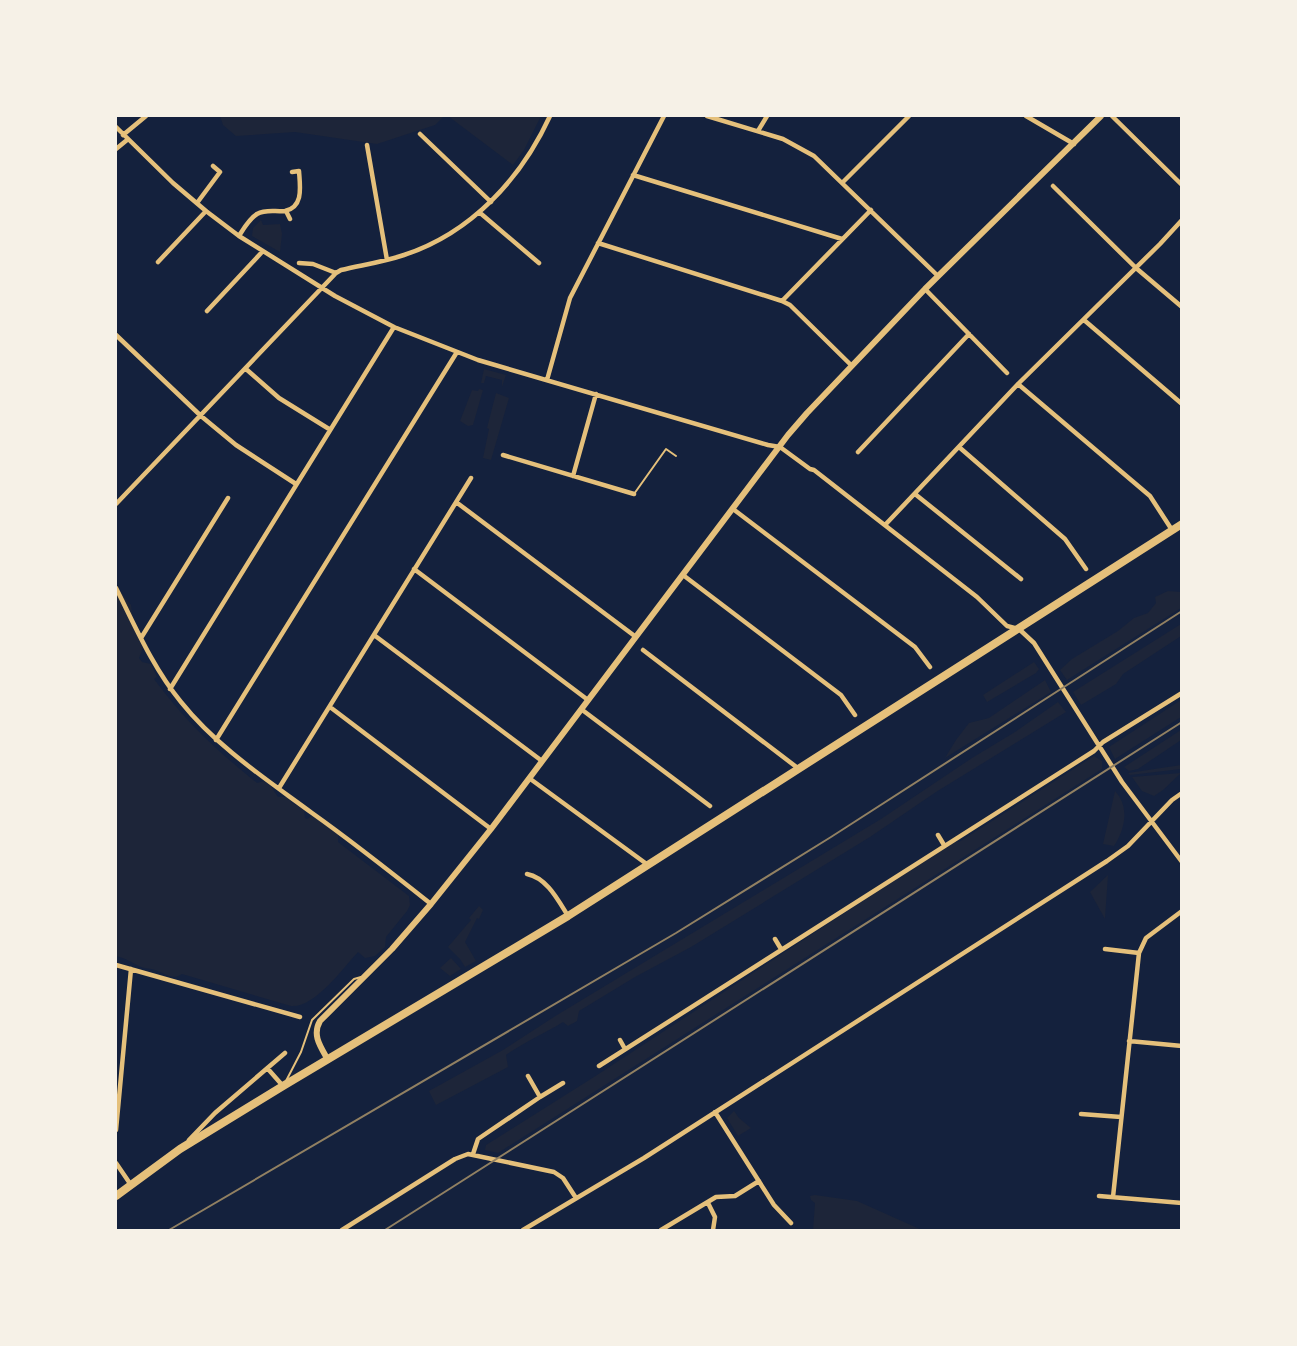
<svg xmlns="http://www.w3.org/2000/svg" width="1297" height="1346" font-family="Roboto,sans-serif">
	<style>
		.green { fill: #1d2539 }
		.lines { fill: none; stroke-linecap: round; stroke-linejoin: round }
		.service { stroke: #e5c07b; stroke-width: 2 }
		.minor { stroke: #e5c07b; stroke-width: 4.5 }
		.tertiary { stroke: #e5c07b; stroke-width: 6 }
		.primary { stroke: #e5c07b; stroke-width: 8 }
		.rail { stroke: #918062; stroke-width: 2 }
	</style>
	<rect width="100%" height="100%" fill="#14213d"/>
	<path class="green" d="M 220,116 L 444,116 L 435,125 L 377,144 L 295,132 L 236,136 L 223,125 Z
		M 448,116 L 541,116 L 524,150 L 513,165 Z
		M 261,220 L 263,225 L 280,224 L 282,234 L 280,252 L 252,236 L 253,228 Z
		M 484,369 L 506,375 L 502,387 L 502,380 L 486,376 L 484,383 L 481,383 Z
		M 479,389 L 483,390 L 473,425 L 468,426 L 460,421 L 472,390 L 478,391 Z
		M 496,393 L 509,398 L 491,460 L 483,458 L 489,429 L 487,428 Z
		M 116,590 L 119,590 L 131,605 L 133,620 L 143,648 L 139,658 L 142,662 L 151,664 L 157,677 L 154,679 C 187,723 215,749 257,783 L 264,781 L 270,785 L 278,797 L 287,797 L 292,803 L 304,809 L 305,818 L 307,819 L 315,814 L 320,816 L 338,833 L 338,842 L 409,896 L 410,905 L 407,911 L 386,937 L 385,947 L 375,956 L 365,958 L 358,952 C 343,968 315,1008 291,1006 L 182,974 C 171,981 165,973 155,970 C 150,968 146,969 141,967 C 133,963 125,958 116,956 Z
		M 1168,591 L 1181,592 L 1181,608 L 1067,680 L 1060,670 L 1072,659 L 1118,631 L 1134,618 L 1148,613 L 1156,603 L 1155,597 Z
		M 1181,624 L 1181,636 L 1123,674 L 1116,684 L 1081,705 L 1073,692 Z
		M 1034,662 L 1039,669 L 1036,673 L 987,702 L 983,695 Z
		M 1045,680 L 1051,692 L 945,758 L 956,740 L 969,723 L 989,718 Z
		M 1181,700 L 1181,717 L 1115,759 L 1109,747 Z
		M 1058,702 L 1066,712 L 936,792 L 870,837 L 691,947 L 635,977 L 579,1011 L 577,1021 L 568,1026 L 563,1022 C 544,1034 524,1042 506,1055 L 508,1067 L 436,1105 L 429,1091 L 503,1050 L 557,1015 L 881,819 L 972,758 L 1015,732 Z
		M 1181,730 L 1181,740 L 1138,769 L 1129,771 L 1124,767 Z
		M 1094,756 L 1102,761 L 1102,769 L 498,1153 L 485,1150 L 486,1145 L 594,1077 L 953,842 L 959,842 Z
		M 1181,765 L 1181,769 L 1130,775 L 1128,773 Z
		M 1181,773 L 1163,790 L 1154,796 L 1142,791 L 1132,777 Z
		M 1115,791 C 1130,807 1125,829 1114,846 L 1103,844 Z
		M 1108,875 L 1105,919 L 1090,892 Z
		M 479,906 L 483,910 L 479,919 L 477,918 L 465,942 L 476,961 L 465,967 L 460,959 L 448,947 L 471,920 L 469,918 Z
		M 451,958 L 461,969 L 450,976 L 440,968 Z
		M 734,1111 L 739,1118 L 751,1128 L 738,1136 L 727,1118 Z
		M 815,1195 L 857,1201 L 922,1230 L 813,1230 L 815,1203 L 811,1200 L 810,1196 Z"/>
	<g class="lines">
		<path class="service" d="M 634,494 L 666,449 L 676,456
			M 286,1081 L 301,1052 L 312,1020 L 354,979 L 361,977"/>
		<path class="minor" d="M 707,116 L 783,139 L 814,156 L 938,276
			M 1026,116 L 1074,144
			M 1112,116 L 1182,185
			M 116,127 L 173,183 L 206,211 L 239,236 L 335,296 L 394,327 L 478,360 L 768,445 L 780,447 L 810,469 L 814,470 L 977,597 L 1007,626 L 1019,629 L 1034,643 L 1122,782 L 1182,862
			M 758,131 L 767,116
			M 420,134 L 491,202
			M 123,135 L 146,116
			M 367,145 L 387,260
			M 116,149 L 127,140
			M 633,175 L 842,239
			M 842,183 L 909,116
			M 1053,186 L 1136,268 L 1182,307
			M 197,203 L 220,172 L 213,166
			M 286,211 L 290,219
			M 479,212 L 539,263
			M 239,236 C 244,228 249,219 257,214 C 266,209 275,212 285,211 C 304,207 300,186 299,171 L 292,172
			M 598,243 L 782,301 L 790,305 L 852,366
			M 158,262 L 206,211
			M 299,263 L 313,264 L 336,273
			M 925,289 L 1007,373
			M 782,301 L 871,210
			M 207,311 L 262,252
			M 1084,320 L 1182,404
			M 116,335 L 201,416 L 236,445 L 296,484
			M 246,369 L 279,398 L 329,429
			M 547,380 L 570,298 L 664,116
			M 1018,384 L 1150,496 L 1172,530
			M 959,447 L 1065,539 L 1086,569
			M 858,452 L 969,334
			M 503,455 L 634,494
			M 573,476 L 596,394
			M 915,494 L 1021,579
			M 456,502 L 636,637
			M 116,504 L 336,273 L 341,270 C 362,265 383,262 404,255 C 471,233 521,179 550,116
			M 733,509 L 915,647 L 930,667
			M 885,525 L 1018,384 L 1160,244 L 1182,220
			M 414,569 L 588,700
			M 683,575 L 841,695 L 855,715
			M 116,588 C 135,626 153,668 181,702 C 217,747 266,779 312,813 C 353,842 392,873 431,904
			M 374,635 L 542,761
			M 141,638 L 228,498
			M 643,650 L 799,769
			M 170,689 L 394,327
			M 330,707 L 491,829
			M 581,709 L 710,806
			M 216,740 L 457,352
			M 529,778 L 648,865
			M 279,788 L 471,478
			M 938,835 L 944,845
			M 527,874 C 547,878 558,900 568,916
			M 775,939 L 781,949
			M 1105,949 L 1139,953
			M 116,965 L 300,1017
			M 620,1040 L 625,1049
			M 1129,1041 L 1182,1046
			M 599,1066 L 1094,751 L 1103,742 L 1182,693
			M 268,1069 L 283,1086
			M 540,1097 L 563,1083
			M 715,1112 L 774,1205 L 791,1223
			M 1081,1114 L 1121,1117
			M 116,1130 L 131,969
			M 189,1140 L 215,1113 L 285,1053
			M 473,1154 L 478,1139 L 540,1097 L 528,1076
			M 116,1163 L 131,1185
			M 1099,1196 L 1182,1203
			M 1113,1197 L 1139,953 L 1146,938 L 1182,911
			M 708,1203 L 715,1217 L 713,1230
			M 342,1230 L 455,1159 L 468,1154 L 554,1172 L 563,1178 L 576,1198
			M 523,1230 L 644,1158 L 1107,861 L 1128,846 L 1172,800 L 1182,793
			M 661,1230 L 716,1197 L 735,1196 L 759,1181"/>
		<path class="tertiary" d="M 328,1060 C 320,1046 312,1035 320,1021 L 392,949 L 431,904 L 491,829 L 788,435 L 807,413 L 925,289 L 1101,116"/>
		<path class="primary" d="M 116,1196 L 180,1149 L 283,1086 L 568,916 L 1182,524"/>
		<path class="rail" d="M 169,1230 L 676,933 L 831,837 L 1182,611
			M 385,1230 L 1182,722"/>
	</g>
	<rect width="1297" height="1346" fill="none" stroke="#f6f1e7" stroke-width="234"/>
</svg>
